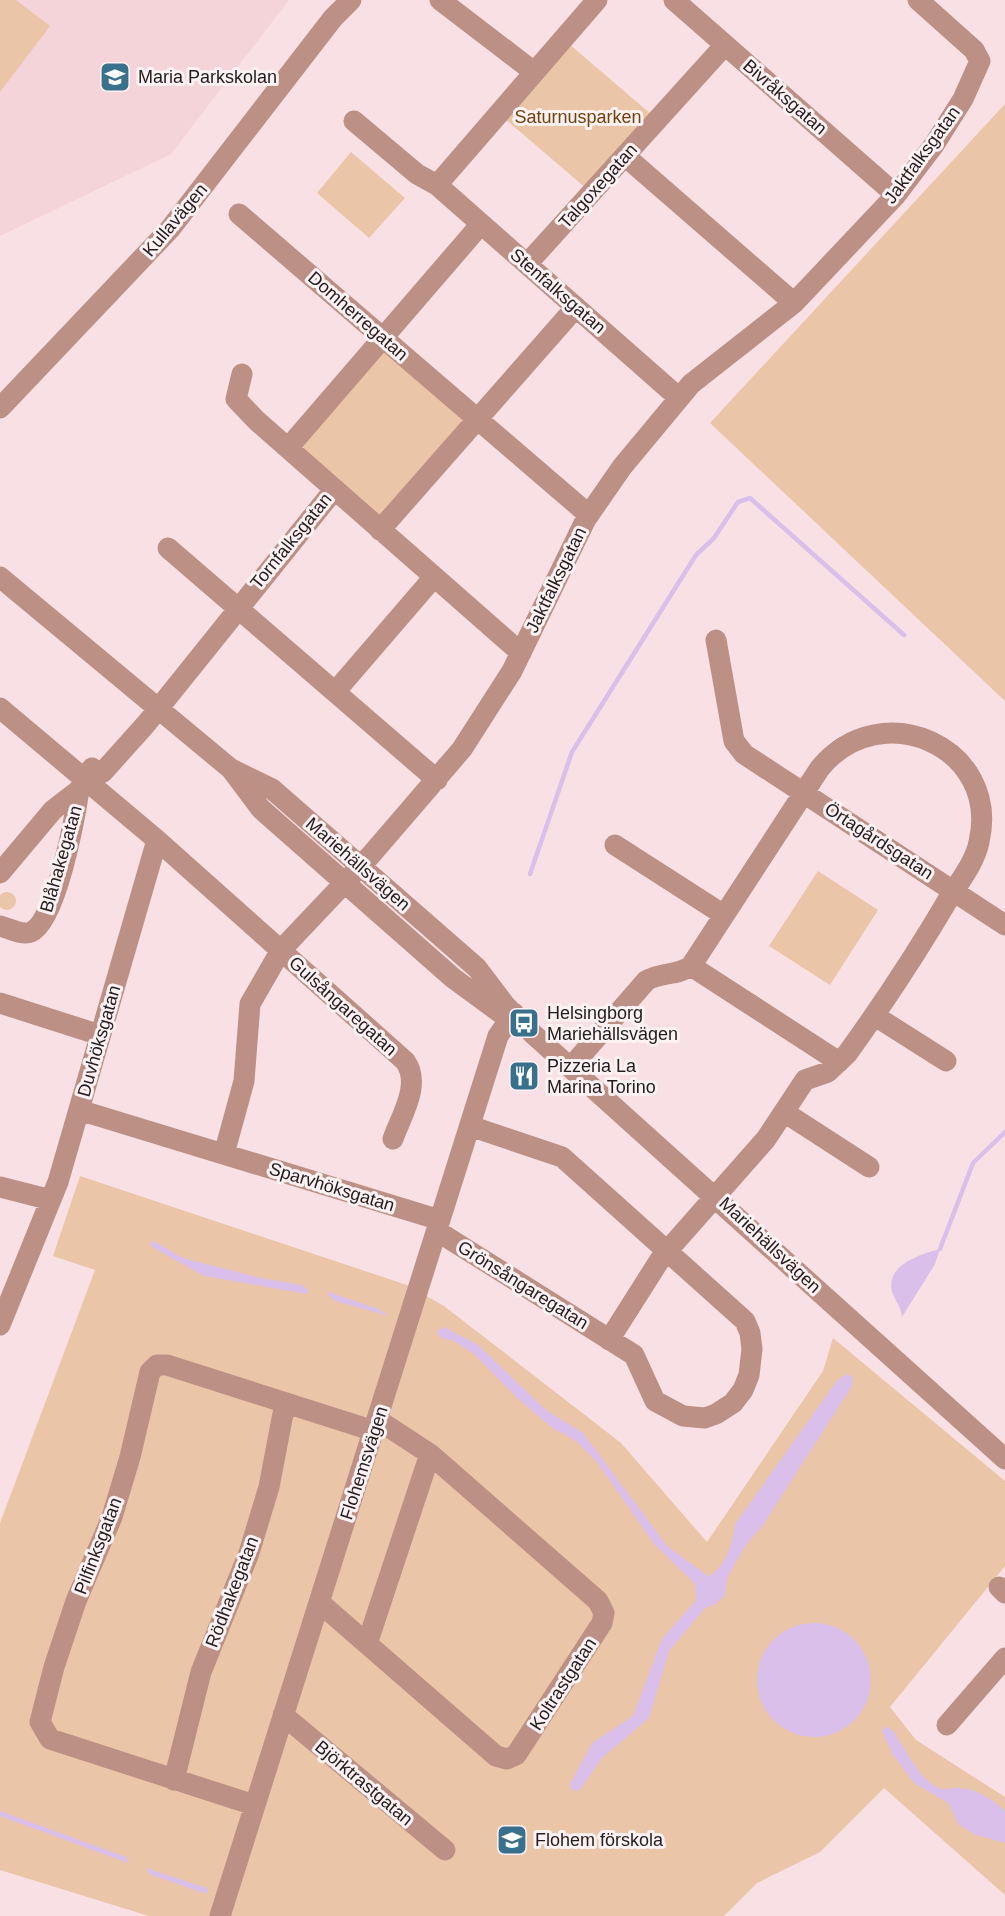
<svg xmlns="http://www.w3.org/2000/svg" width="1005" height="1916" font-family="Arial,sans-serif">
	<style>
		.built { fill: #f4d3d9 }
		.green { fill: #ebc5a8 }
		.water { fill: #d9bfea }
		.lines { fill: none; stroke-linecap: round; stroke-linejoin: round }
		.stream { stroke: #d9bfea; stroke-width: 4.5 }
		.minor { stroke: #bd9086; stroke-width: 21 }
		.labels { text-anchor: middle; stroke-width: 6; stroke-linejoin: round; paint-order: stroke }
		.poi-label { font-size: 18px; fill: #241c1d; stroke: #fcf1f3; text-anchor: start }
		.street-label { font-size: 18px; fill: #241c1d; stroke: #fcf1f3 }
		.park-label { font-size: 18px; fill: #75410a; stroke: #fcf1f3 }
	</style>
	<rect width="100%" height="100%" fill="#f9e0e4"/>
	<path class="built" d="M 0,0 L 289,0 L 171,154 L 0,236 Z"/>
	<path class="green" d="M 0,0 L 16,0 L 50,26 L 0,92 Z
		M 569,44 L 651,114 L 587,189 L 505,119 Z
		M 1005,104 L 1005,701 L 710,423 Z
		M 351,152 L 405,198 L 369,238 L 317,193 Z
		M 385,348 L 468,422 L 380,521 L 297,446 Z
		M 818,871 L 878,910 L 830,985 L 769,946 Z
		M-2 901a9 9 0 1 1 18 0a9 9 0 1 1-18 0Z
		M 80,1176 L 407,1285 L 444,1306 L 621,1443 L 707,1542 L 823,1371 L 833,1338 L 1005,1481 L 1005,1566 L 890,1707 L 916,1740 L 1005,1797 L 1005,1895 L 884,1788 L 820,1852 L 757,1883 L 724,1916 L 149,1916 L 0,1870 L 0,1523 L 95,1270 L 53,1256 Z"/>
	<path class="water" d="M 153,1241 L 183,1258 L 261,1278 L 302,1285 L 309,1291 L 307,1294 L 204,1276 L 152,1247 L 150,1243 Z
		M 940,1249 L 935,1264 L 902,1317 C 901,1306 895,1301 892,1292 C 885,1265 921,1254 940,1249 Z
		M 329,1292 L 378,1309 L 389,1316 L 335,1301 L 327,1294 Z
		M 444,1327 L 478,1345 L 546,1410 L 583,1433 L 667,1546 L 708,1576 C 725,1569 733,1542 735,1524 L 836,1382 L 846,1374 L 853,1377 L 852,1386 L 763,1525 L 745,1546 L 727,1578 L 725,1595 L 716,1604 L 705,1608 L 669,1651 L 649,1718 L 602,1758 L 579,1791 L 572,1790 L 570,1784 L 592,1743 L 633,1716 L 662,1639 L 696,1600 L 695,1584 L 654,1544 L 597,1462 L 577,1442 L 551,1427 L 516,1397 L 474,1354 L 454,1341 L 439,1337 L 437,1331 Z
		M757 1680a57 57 0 1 1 114 0a57 57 0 1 1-114 0Z
		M 886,1726 L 894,1732 C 906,1750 919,1780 939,1788 C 945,1791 949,1788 956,1788 C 974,1787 993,1799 1005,1811 L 1005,1843 L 976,1835 L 959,1825 L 948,1803 L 914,1783 L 892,1753 L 882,1731 Z
		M 0,1811 L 126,1857 L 128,1863 L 0,1816 Z
		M 146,1868 L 207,1888 L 208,1891 L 206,1894 L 149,1874 Z"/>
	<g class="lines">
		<path class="stream" d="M 530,874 L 572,752 L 696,555 L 714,538 L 738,502 L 750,498 L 904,635
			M 940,1249 L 973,1163 L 1005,1132"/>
		<path class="minor" d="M 440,0 L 534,72
			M 674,0 L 896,195
			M 354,121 L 417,174 L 437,185 L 679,398
			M 625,156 L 794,303
			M 437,185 L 597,0
			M 239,214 L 589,515
			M 527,264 L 725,45
			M 242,374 L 236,399 L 257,421 L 521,653
			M 0,408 L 170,229 L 333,18 L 351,0
			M 288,448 L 481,224
			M 380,530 L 576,307
			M 168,548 L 437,780
			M 0,577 L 231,769 L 261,809 L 453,978 L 502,1014
			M 716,640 L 734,741 L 744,754 L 1005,925
			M 335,692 L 434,577
			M 0,708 L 157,840 L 58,1182 L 0,1325
			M 231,769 L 272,789 L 477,968 L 505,1005 L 533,1034 L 1005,1459
			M 87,780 L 103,772 L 146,724 L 334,490
			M 157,840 L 405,1061 C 422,1084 401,1116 393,1139
			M 615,845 L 724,915
			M 0,873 L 53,810 L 79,790 L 92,768
			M 0,926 C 9,928 22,936 31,932 C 56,922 75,817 79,790
			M 691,966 L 839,1062
			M 0,1003 L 100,1035
			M 875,1016 L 946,1061
			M 571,1067 L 646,981 C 659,972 677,976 691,966 L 820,768 C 881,694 1001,747 979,842 C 975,862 960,881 949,898 C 918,951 883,1004 847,1054 L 828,1072 L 805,1080 L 766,1139 L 661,1258 L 609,1340
			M 79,1110 L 440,1220
			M 784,1112 L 869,1167
			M 224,1154 L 244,1081 L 250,1004 L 281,950 L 370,856 L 462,749 L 512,671 L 586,519 L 622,467 L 691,384 L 794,303 L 896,195 L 934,145 L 963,99 L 980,61 L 974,50 L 918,0
			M 0,1187 L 51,1200
			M 437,1231 L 634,1355 L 655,1401 L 683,1416 L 705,1418 L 716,1414 L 733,1403 L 743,1390 L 749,1375 L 752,1349 L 750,1333 L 745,1321 L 562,1157 L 470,1126
			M 999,1587 L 1005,1593
			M 320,1603 L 496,1756 L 507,1759 L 516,1755 L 602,1623 L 604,1613 L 598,1601 L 430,1454 L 378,1420
			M 367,1644 L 430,1454
			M 283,1715 L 445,1850
			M 947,1725 L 1005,1658
			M 174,1780 L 201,1672 L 249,1553 L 269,1487 L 285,1403
			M 254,1805 L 50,1739 L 40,1722 L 54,1667 L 76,1601 L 112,1517 L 130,1457 L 150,1372 L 157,1365 L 167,1365 L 374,1431
			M 220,1916 L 498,1036 L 514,1013"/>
	</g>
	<defs>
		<g id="school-square" transform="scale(1.575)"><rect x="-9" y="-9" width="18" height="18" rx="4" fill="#39708b" stroke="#fcf1f3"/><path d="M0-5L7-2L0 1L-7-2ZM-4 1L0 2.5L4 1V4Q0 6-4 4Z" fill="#fff"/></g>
		<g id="bus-square" transform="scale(1.575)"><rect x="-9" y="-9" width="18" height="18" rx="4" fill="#39708b" stroke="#fcf1f3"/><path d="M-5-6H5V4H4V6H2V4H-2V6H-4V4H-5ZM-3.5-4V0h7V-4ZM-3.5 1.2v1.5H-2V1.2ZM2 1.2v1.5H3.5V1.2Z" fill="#fff"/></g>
		<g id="restaurant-square" transform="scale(1.575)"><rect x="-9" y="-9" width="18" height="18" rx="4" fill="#39708b" stroke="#fcf1f3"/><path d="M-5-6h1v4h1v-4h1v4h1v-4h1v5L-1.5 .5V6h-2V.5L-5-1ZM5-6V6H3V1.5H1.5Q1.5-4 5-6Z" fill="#fff"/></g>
	</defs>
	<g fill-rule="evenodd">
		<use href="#school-square" x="115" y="77"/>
		<use href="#bus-square" x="524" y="1023"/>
		<use href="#restaurant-square" x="524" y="1076"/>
		<use href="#school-square" x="512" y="1840"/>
	</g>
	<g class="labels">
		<g class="poi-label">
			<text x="138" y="83">Maria Parkskolan</text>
			<text x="547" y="1019">Helsingborg<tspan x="547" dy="21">Mariehällsvägen</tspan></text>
			<text x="547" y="1072">Pizzeria La<tspan x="547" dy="21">Marina Torino</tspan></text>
			<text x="535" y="1846">Flohem förskola</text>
		</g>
		<g class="street-label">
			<text transform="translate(785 97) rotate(41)" y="6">Bivråksgatan</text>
			<text transform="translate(922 155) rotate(-54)" y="6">Jaktfalksgatan</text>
			<text transform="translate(598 186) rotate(-48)" y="6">Talgoxegatan</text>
			<text transform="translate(175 220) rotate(-50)" y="6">Kullavägen</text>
			<text transform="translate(558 291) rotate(41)" y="6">Stenfalksgatan</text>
			<text transform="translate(358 316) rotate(41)" y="6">Domherregatan</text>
			<text transform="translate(291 541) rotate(-51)" y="6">Tornfalksgatan</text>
			<text transform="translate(556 580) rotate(-64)" y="6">Jaktfalksgatan</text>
			<text transform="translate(879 841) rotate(33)" y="6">Örtagårdsgatan</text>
			<text transform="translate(61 859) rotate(-74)" y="6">Blåhakegatan</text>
			<text transform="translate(358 864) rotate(41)" y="6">Mariehällsvägen</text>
			<text transform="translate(343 1006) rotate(42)" y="6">Gulsångaregatan</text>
			<text transform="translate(99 1041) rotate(-74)" y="6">Duvhöksgatan</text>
			<text transform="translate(332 1187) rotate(17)" y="6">Sparvhöksgatan</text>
			<text transform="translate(770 1245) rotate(43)" y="6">Mariehällsvägen</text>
			<text transform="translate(523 1285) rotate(32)" y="6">Grönsångaregatan</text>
			<text transform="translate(364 1463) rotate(-72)" y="6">Flohemsvägen</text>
			<text transform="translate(98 1546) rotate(-69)" y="6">Pilfinksgatan</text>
			<text transform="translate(232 1592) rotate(-69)" y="6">Rödhakegatan</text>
			<text transform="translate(563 1684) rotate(-57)" y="6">Koltrastgatan</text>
			<text transform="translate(364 1783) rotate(40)" y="6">Björktrastgatan</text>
		</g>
		<g class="park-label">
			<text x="578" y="123">Saturnusparken</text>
		</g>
	</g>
</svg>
